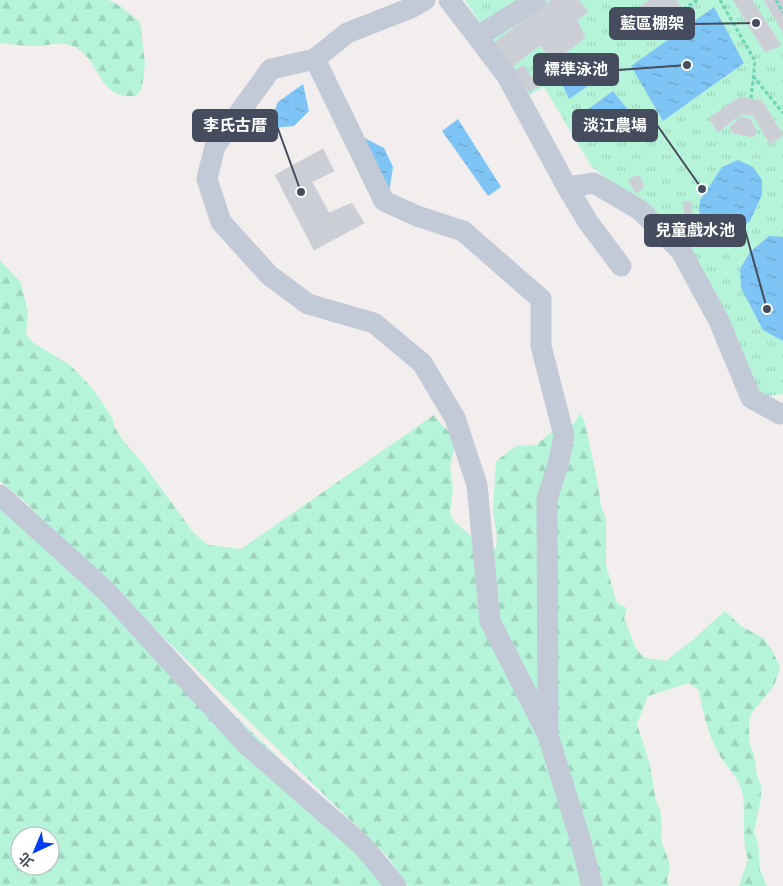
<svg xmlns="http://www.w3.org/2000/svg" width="783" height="886" font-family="Helvetica,'Noto Sans TC',sans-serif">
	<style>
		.forest { fill: url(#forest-firs); fill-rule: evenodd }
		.park { fill: url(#park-tufts) }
		.water { fill: url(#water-ripples) }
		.building { fill: #ccced6; stroke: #d1d2da }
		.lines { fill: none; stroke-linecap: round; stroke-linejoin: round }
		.path { stroke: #6ad6b6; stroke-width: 3; stroke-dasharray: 4 2.5; stroke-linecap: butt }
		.minor { stroke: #c2c9d7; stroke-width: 21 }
		.leader { fill: none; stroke: #444c5d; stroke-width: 2 }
		.callout-dot { fill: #444c5d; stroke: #fff; stroke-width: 2 }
		.callout { fill: #444c5d; stroke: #444c5d; stroke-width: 2 }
		.callout-label { font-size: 16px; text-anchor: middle; font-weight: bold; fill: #fff }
	</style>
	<defs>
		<pattern id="forest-firs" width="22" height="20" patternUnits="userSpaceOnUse" patternTransform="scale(1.25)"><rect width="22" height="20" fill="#b6f4da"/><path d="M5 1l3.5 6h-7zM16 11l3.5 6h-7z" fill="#9ed3be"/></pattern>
		<pattern id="park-tufts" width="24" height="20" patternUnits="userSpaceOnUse" patternTransform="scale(1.25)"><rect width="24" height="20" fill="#b6f4da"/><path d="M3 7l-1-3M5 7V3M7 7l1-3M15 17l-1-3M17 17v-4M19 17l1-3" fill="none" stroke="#9ed3be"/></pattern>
		<pattern id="water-ripples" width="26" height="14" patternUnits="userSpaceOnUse" patternTransform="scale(1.25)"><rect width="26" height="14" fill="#7ec5f6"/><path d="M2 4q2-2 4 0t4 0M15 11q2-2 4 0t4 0" fill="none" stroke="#69a2ca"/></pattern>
	</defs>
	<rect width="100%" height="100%" fill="#f1eeed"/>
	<path class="forest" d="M 0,0 L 109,0 L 120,6 L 140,22 L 145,64 L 142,88 L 136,96 C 96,100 101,58 73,46 C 61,41 48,46 35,46 C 23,46 12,44 0,43 Z
		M 0,260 L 21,283 L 28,312 L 26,334 L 32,342 L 70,365 L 92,388 L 112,417 L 114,426 L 121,438 L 144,465 L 193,532 L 208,545 L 241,549 L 434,415 C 440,425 449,430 456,439 L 450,468 L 453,489 L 450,512 L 453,520 L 483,547 L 496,549 L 497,537 L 493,510 L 496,461 L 516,446 L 536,445 L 554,430 L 564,430 L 574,423 L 580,413 L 585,423 L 598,485 L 601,507 L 606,519 L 606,565 L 617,603 L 627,608 L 624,618 L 636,649 L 645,658 L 667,661 C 675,652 686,646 695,638 C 705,629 714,620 725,611 L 741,626 L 763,638 L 771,648 L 780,667 L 774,686 L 753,711 L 749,720 L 749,742 L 754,755 L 757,776 L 761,786 L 761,798 L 754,832 L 758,844 L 760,870 L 767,886 L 739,886 L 748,859 C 740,837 747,814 742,791 C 738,776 725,766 718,752 C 708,734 702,710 699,690 L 689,683 L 648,696 L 637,724 L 650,765 L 656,801 L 660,809 L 662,829 L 661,840 L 669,862 L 669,872 L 667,881 L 669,886 L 408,886 L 387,856 L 23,500 L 0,481 Z
		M 0,494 L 13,500 L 357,834 L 390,886 L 0,886 ZM 20,836 L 50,836 L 50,866 L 20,866 Z"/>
	<path class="park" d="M 465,0 L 783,0 L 783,394 L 762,397 L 721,308 L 650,211 L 592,167 L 544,87 L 527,96 Z"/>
	<path class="water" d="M 714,7 L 744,63 L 663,121 L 631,66 Z
		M 588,60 L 601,77 L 569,99 L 560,79 Z
		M 303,84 L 309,111 L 294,126 L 272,128 L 269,122 L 278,102 Z
		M 613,91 L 633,116 L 598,143 L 586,138 L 576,118 Z
		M 458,119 L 501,187 L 488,196 L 442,131 Z
		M 353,132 L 384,148 L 393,167 L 389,193 Z
		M 738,160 L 753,167 L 762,180 L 762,195 L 750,221 L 732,236 L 717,236 L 706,227 L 699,211 L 700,200 L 722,167 Z
		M 769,236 L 783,237 L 783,341 L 763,330 L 741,288 L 740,269 L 750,252 Z"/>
	<path class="building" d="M 551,0 L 579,0 L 588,12 L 577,20 L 585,38 L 553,62 L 540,45 L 510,68 L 495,42 Z
		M 650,0 L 676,0 L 686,14 L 647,39 L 629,14 Z
		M 733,0 L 752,0 L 781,45 L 765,52 Z
		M 764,0 L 783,0 L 783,31 L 780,27 Z
		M 523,65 L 534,80 L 541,75 L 545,82 L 529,92 L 525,87 L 524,88 L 514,72 Z
		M 740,97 L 762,101 L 783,135 L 770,144 L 753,115 L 741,114 L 718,132 L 709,118 Z
		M 741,117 L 750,119 L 757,133 L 753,137 L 733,133 L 730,127 Z
		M 323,149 L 334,171 L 312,182 L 329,213 L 352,203 L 364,223 L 314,250 L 275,175 Z
		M 639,175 L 644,187 L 636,193 L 628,180 Z
		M 683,201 L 691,202 L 692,220 L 697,233 L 690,235 L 685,220 Z"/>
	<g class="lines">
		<path class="path" d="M 720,0 L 755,61 L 751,99
			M 776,0 L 783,13
			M 683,9 L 698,0
			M 753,76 L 783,113"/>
		<path class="minor" d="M 425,0 L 411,8 L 347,33 L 315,59 L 271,69 L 215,146 L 207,179 L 221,222 L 269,275 L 308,304 L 374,323 L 422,363 L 455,418 L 477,485 L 490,621 L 548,735 L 581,842 L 592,886
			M 449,0 L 507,76 L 567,187 L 594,183 L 640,210 L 681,251 L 719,321 L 751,398 L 780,414 L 783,413
			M 477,37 L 536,0
			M 315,59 L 384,201 L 417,216 L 463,231 L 541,299 L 541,346 L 564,436 L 558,465 L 547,499 L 548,729
			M 567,187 L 588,222 L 621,266
			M 0,495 L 106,591 L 247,745 L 363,846 L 396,886"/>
	</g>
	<path class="leader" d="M756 23L694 24M687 65L618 70M702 189L657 125M301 192L277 126M767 309L745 230"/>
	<g class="callout-dot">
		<circle cx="756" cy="23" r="5"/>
		<circle cx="687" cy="65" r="5"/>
		<circle cx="702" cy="189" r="5"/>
		<circle cx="301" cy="192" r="5"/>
		<circle cx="767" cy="309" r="5"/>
	</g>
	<g class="callout">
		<rect x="610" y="8" width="84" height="31" rx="5"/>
		<rect x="534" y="54" width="84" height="31" rx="5"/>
		<rect x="573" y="110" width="84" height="31" rx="5"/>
		<rect x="193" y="110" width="84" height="31" rx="5"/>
		<rect x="645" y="215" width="100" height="31" rx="5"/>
	</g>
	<g class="callout-label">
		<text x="652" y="29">藍區棚架</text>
		<text x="576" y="75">標準泳池</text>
		<text x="615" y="131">淡江農場</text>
		<text x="235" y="131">李氏古厝</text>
		<text x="695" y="236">兒童戲水池</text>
	</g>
	<g transform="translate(35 851) rotate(224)"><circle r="24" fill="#ffffff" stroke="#b4b7be"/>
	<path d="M0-4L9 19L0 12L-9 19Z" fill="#043df4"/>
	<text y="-8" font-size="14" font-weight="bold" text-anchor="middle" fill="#444c5d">北</text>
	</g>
</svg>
